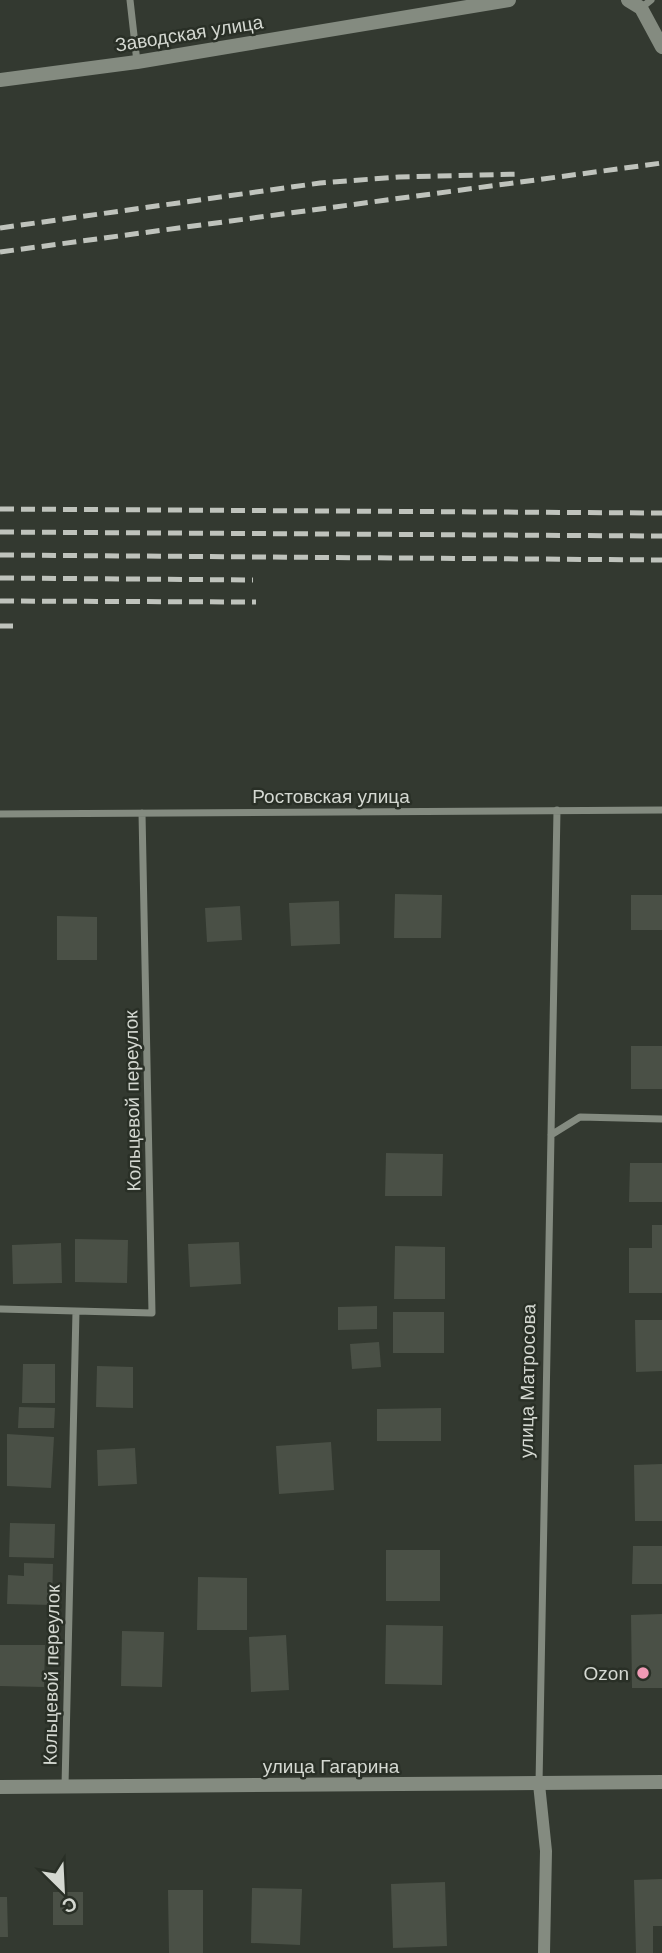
<svg xmlns="http://www.w3.org/2000/svg" width="662" height="1953" font-family="Arial,sans-serif">
	<style>
		.building { fill: #4a5046 }
		.lines { fill: none; stroke-linecap: round; stroke-linejoin: round }
		.minor { stroke: #848b80; stroke-width: 7 }
		.tertiary { stroke: #848b80; stroke-width: 12 }
		.secondary { stroke: #848b80; stroke-width: 14 }
		.rail { stroke: #bfc3bc; stroke-width: 5; stroke-dasharray: 14 7; stroke-linecap: butt }
		.poi-dot { fill: #f09ab5; stroke: #292f26; stroke-width: 2.5 }
		.labels { text-anchor: middle; stroke-width: 5; stroke-linejoin: round; paint-order: stroke }
		.street-label { font-size: 19px; fill: #d4d8d1; stroke: #292f26 }
		.poi-label { font-size: 19px; fill: #d4d8d1; stroke: #292f26; text-anchor: end }
	</style>
	<rect width="100%" height="100%" fill="#333930"/>
	<path class="building" d="M 395,894 L 442,895 L 441,938 L 394,938 Z
		M 631,895 L 662,895 L 662,930 L 631,930 Z
		M 339,901 L 340,944 L 291,946 L 289,903 Z
		M 240,906 L 242,940 L 207,942 L 205,908 Z
		M 57,916 L 97,917 L 97,960 L 57,960 Z
		M 631,1046 L 662,1046 L 662,1089 L 631,1089 Z
		M 386,1153 L 443,1154 L 442,1196 L 385,1196 Z
		M 630,1163 L 662,1163 L 662,1202 L 629,1202 Z
		M 652,1225 L 662,1225 L 662,1293 L 629,1293 L 629,1248 L 652,1248 Z
		M 75,1239 L 128,1240 L 127,1283 L 75,1282 Z
		M 239,1242 L 241,1284 L 190,1287 L 188,1244 Z
		M 61,1243 L 62,1283 L 13,1284 L 12,1245 Z
		M 395,1246 L 445,1247 L 445,1299 L 394,1299 Z
		M 377,1306 L 377,1329 L 338,1330 L 338,1307 Z
		M 393,1312 L 444,1312 L 444,1353 L 393,1353 Z
		M 635,1320 L 662,1320 L 662,1371 L 636,1372 Z
		M 379,1342 L 381,1367 L 352,1369 L 350,1344 Z
		M 23,1364 L 55,1364 L 55,1403 L 22,1403 Z
		M 97,1366 L 133,1367 L 133,1408 L 96,1407 Z
		M 19,1407 L 55,1408 L 54,1428 L 18,1428 Z
		M 441,1408 L 441,1441 L 377,1441 L 377,1409 Z
		M 7,1434 L 54,1437 L 51,1488 L 7,1486 Z
		M 331,1442 L 334,1490 L 279,1494 L 276,1446 Z
		M 135,1448 L 137,1484 L 98,1486 L 97,1450 Z
		M 662,1464 L 662,1521 L 635,1521 L 634,1465 Z
		M 10,1523 L 55,1524 L 54,1558 L 9,1557 Z
		M 633,1546 L 662,1546 L 662,1584 L 632,1584 Z
		M 386,1550 L 440,1550 L 440,1601 L 386,1601 Z
		M 24,1563 L 53,1564 L 52,1605 L 7,1604 L 8,1575 L 24,1576 Z
		M 198,1577 L 247,1578 L 247,1630 L 197,1630 Z
		M 662,1614 L 662,1688 L 632,1688 L 631,1615 Z
		M 386,1625 L 443,1626 L 442,1685 L 385,1684 Z
		M 122,1631 L 164,1632 L 162,1687 L 121,1686 Z
		M 286,1635 L 289,1690 L 251,1692 L 249,1637 Z
		M 0,1645 L 45,1645 L 44,1687 L 0,1686 Z
		M 662,1879 L 662,1926 L 653,1926 L 653,1953 L 636,1953 L 634,1880 Z
		M 445,1882 L 447,1946 L 393,1948 L 391,1884 Z
		M 252,1888 L 302,1889 L 300,1945 L 251,1943 Z
		M 168,1890 L 203,1890 L 203,1953 L 169,1953 Z
		M 53,1892 L 83,1892 L 83,1925 L 53,1925 Z
		M 0,1897 L 7,1897 L 8,1937 L 0,1937 Z"/>
	<g class="lines">
		<path class="minor" d="M 130,0 L 137,62
			M 641,8 L 651,0
			M 0,814 L 662,810
			M 551,1135 L 580,1117 L 662,1119
			M 0,1309 L 152,1313 L 142,813
			M 539,1784 L 557,810
			M 65,1786 L 76,1311"/>
		<path class="tertiary" d="M 539,1784 L 546,1851 L 544,1953"/>
		<path class="secondary" d="M 628,0 L 641,8 L 662,47
			M 0,80 L 137,62 L 509,0
			M 0,1787 L 662,1782"/>
		<path class="rail" d="M 0,228 L 320,183 L 399,177 L 521,174
			M 0,252 L 662,163
			M 0,509 L 662,513
			M 0,532 L 662,536
			M 0,555 L 662,560
			M 0,578 L 253,580
			M 0,601 L 256,602
			M 0,626 L 13,626"/>
	</g>
	<circle class="poi-dot" cx="643" cy="1673" r="7"/>
	<g class="labels">
		<g class="street-label">
			<text transform="translate(189 33) rotate(-9)" y="7">Заводская улица</text>
			<text x="331" y="803">Ростовская улица</text>
			<text transform="translate(132 1101) rotate(-91)" y="7">Кольцевой переулок</text>
			<text transform="translate(527 1381) rotate(-89)" y="7">улица Матросова</text>
			<text transform="translate(51 1675) rotate(-89)" y="7">Кольцевой переулок</text>
			<text x="331" y="1773">улица Гагарина</text>
		</g>
		<g class="poi-label">
			<text x="629" y="1680">Ozon</text>
		</g>
	</g>
	<g transform="translate(63 1890) rotate(156)" stroke="#292f26" stroke-width="5" paint-order="stroke">
	<path d="M0-5L12 26L0 18L-12 26Z" fill="#d4d8d1"/>
	<text y="-10" font-size="19" font-weight="bold" text-anchor="middle" fill="#d4d8d1">С</text>
	</g>
</svg>
